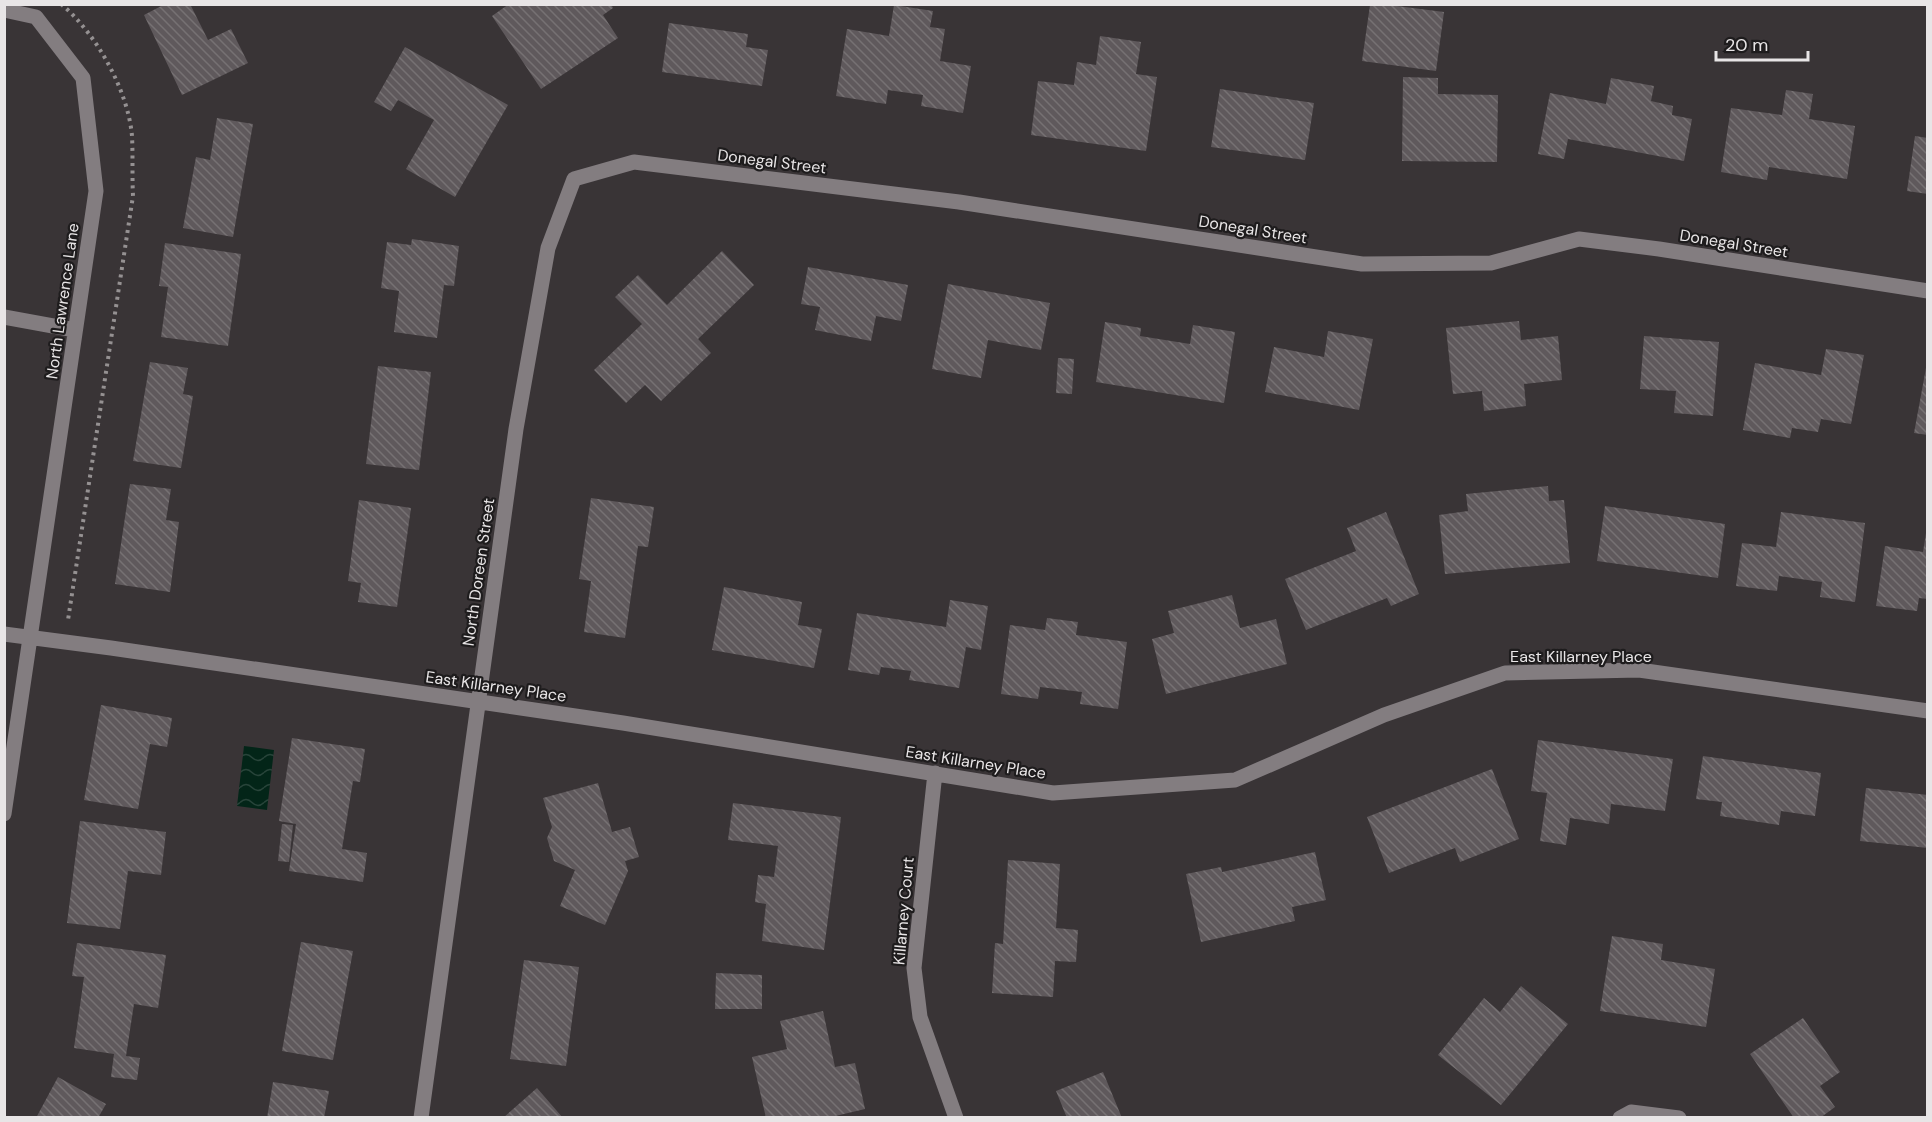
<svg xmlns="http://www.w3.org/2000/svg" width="1932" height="1122" font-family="'DM Sans',sans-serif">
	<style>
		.water { fill: url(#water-waves) }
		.building { fill: url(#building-back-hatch) }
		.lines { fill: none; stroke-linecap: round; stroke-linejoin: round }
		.path { stroke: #959192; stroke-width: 4; stroke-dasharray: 3 4.5; stroke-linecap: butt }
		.minor { stroke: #837d80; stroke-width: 15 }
		.labels { text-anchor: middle; stroke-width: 4.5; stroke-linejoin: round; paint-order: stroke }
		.street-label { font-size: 16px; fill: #e8e5e6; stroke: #1e1c1d }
	</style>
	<defs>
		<pattern id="water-waves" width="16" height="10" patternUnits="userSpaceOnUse" patternTransform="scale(1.5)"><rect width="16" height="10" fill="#032518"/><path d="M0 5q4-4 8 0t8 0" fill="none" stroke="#28443a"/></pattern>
		<pattern id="building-back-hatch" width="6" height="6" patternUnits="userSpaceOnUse" patternTransform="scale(1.5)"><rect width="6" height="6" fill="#5f595c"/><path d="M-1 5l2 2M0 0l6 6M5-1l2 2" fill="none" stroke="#767173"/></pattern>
	</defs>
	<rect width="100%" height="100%" fill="#393436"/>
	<path class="water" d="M 244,746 L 274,750 L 267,810 L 237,806 Z"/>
	<path class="building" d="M 165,4 L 190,4 L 208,40 L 231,29 L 248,63 L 182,95 L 144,15 Z
		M 509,4 L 611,4 L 613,8 L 603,15 L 618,38 L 541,89 L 492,16 Z
		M 894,5 L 933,11 L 930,27 L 945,29 L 940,61 L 971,66 L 963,113 L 921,106 L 923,95 L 888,90 L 886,104 L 836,96 L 847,29 L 889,36 Z
		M 1370,5 L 1389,5 L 1444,12 L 1436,71 L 1362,61 Z
		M 669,23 L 748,34 L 746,47 L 768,50 L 762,86 L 662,72 Z
		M 1100,36 L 1141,42 L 1136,74 L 1157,77 L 1146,151 L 1031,135 L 1038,81 L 1074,85 L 1077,62 L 1096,65 Z
		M 405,47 L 508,105 L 455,197 L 406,169 L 434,120 L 398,100 L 391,111 L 374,102 Z
		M 1403,77 L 1438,78 L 1438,94 L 1498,95 L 1497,162 L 1402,161 Z
		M 1611,78 L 1654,86 L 1651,101 L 1673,106 L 1672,115 L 1692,119 L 1684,161 L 1568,139 L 1564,159 L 1538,154 L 1550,93 L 1606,104 Z
		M 1220,89 L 1314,103 L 1305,160 L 1211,147 Z
		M 1786,90 L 1813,94 L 1809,119 L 1855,126 L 1847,179 L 1769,167 L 1767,180 L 1721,172 L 1731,108 L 1782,115 Z
		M 217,118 L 253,124 L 233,237 L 183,228 L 196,157 L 210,160 Z
		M 1915,136 L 1928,138 L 1928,194 L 1907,191 Z
		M 412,239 L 459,246 L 454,286 L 444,285 L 437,338 L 394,332 L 399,291 L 381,288 L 387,242 L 411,245 Z
		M 165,243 L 241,254 L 228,346 L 161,337 L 168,287 L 159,286 Z
		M 722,251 L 754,285 L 698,339 L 711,353 L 661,401 L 645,385 L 626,403 L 594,370 L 642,324 L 615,297 L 638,275 L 667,305 Z
		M 808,267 L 908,285 L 901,321 L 876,316 L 871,341 L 815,330 L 820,307 L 801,304 Z
		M 948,284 L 1050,303 L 1041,350 L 988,340 L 981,378 L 932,369 Z
		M 1519,321 L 1521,340 L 1558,336 L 1562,380 L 1524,384 L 1526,406 L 1484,411 L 1482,391 L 1453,394 L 1446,328 Z
		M 1105,322 L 1141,328 L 1140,336 L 1190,344 L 1193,325 L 1235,332 L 1224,403 L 1096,382 Z
		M 1328,331 L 1373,339 L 1359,410 L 1265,392 L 1274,347 L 1324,357 Z
		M 1644,336 L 1719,342 L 1713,416 L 1674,413 L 1676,391 L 1640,389 Z
		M 1826,349 L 1864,355 L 1851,424 L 1821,419 L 1818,432 L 1792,428 L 1790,438 L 1743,430 L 1755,363 L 1821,375 Z
		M 1058,358 L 1074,359 L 1072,394 L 1056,393 Z
		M 150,362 L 188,368 L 183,394 L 193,396 L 181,468 L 133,461 Z
		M 378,366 L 431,372 L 419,470 L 366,464 Z
		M 1926,368 L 1928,368 L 1928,435 L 1914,433 Z
		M 130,484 L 171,489 L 166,520 L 179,522 L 170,592 L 115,584 Z
		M 1548,486 L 1549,501 L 1564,500 L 1570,563 L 1445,574 L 1439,515 L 1468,511 L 1466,494 Z
		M 591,498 L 654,507 L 648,547 L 638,546 L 625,638 L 584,632 L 591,581 L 579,579 Z
		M 359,500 L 411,508 L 397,607 L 358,602 L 361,583 L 348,581 Z
		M 1605,506 L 1725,524 L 1718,578 L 1597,561 Z
		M 1386,512 L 1419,594 L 1391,606 L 1387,598 L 1306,630 L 1285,579 L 1356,551 L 1347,528 Z
		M 1781,512 L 1865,523 L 1855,602 L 1820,597 L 1822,582 L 1779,576 L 1777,591 L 1736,586 L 1742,543 L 1776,547 Z
		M 1926,533 L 1928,599 L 1919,598 L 1917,611 L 1876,606 L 1885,546 L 1923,552 Z
		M 724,587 L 802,602 L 798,625 L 822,629 L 814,668 L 712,650 Z
		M 1232,595 L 1240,628 L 1276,619 L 1287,664 L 1166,694 L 1152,639 L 1174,633 L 1168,611 Z
		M 950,600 L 988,606 L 981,650 L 966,647 L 959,688 L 909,680 L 911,671 L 881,667 L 879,675 L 848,670 L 857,613 L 946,627 Z
		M 1047,618 L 1078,622 L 1076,635 L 1127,642 L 1118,709 L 1080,704 L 1082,692 L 1040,687 L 1038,699 L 1001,694 L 1010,625 L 1045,630 Z
		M 101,705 L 172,718 L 167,747 L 150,744 L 138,809 L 84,800 Z
		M 292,738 L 365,749 L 360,782 L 353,781 L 342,849 L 367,853 L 363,882 L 289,871 L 296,824 L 279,821 Z
		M 1538,740 L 1673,759 L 1665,811 L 1611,804 L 1609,824 L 1570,818 L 1566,845 L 1540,841 L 1547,793 L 1531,791 Z
		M 1703,756 L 1821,773 L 1815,816 L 1781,811 L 1779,825 L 1720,816 L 1722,802 L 1696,799 Z
		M 1492,769 L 1519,839 L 1460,862 L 1455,848 L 1389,873 L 1367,817 Z
		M 598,783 L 612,832 L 630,827 L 639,857 L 625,861 L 628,871 L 605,925 L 560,906 L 575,870 L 554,861 L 547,838 L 552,827 L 543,798 Z
		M 1866,788 L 1928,795 L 1928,848 L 1860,841 Z
		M 733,803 L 841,817 L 824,950 L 762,941 L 766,904 L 755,902 L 758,875 L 774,877 L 778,846 L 728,840 Z
		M 80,821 L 166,832 L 161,875 L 128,871 L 120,929 L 67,923 Z
		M 282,824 L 293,825 L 289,862 L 278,861 Z
		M 1315,852 L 1326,900 L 1292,907 L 1295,921 L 1201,942 L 1186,874 L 1221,867 L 1222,872 Z
		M 1008,860 L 1060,864 L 1056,928 L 1078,930 L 1076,962 L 1055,961 L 1053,997 L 992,993 L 995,943 L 1003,944 Z
		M 1612,936 L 1663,944 L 1661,960 L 1715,969 L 1706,1027 L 1600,1011 Z
		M 301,942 L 353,951 L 333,1060 L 282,1051 Z
		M 77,943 L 166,955 L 158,1008 L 134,1004 L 126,1056 L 140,1058 L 137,1080 L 111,1077 L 114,1054 L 74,1048 L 84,977 L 72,976 Z
		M 524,960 L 579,967 L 566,1066 L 510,1059 Z
		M 716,973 L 762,975 L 762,1009 L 715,1009 Z
		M 1521,986 L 1568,1024 L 1501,1105 L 1438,1055 L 1484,998 L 1500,1012 Z
		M 823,1011 L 835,1067 L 855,1063 L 865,1109 L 827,1118 L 766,1118 L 752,1057 L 787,1049 L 780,1021 Z
		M 1803,1018 L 1840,1072 L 1820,1086 L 1835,1107 L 1820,1118 L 1794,1118 L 1750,1054 Z
		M 1103,1072 L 1122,1118 L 1067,1118 L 1056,1091 Z
		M 58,1077 L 106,1104 L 98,1118 L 36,1118 Z
		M 273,1082 L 329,1091 L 324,1118 L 267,1118 Z
		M 537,1088 L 563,1118 L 503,1118 Z"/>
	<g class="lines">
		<path class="path" d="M 61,4 C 96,33 128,90 132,136 C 133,156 132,176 133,196 L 68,620"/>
		<path class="minor" d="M 4,10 L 36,17 L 83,78 L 96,191 L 4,814
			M 4,317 L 75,330
			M 4,634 L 111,648 L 623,723 L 1053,793 L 1235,780 L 1384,715 L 1505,673 L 1639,670 L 1928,711
			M 935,773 L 914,968 L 920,1017 L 956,1118
			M 421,1118 L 516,429 L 548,248 L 574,179 L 634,162 L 959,202 L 1362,264 L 1491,263 L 1579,239 L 1659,249 L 1928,291
			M 1620,1118 L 1631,1112 L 1679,1118"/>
	</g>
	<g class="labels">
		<g class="street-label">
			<text transform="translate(772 161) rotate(7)" y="6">Donegal Street</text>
			<text transform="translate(1253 229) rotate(9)" y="6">Donegal Street</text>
			<text transform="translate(1734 243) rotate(9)" y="6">Donegal Street</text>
			<text transform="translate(62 301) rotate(-82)" y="6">North Lawrence Lane</text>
			<text transform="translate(478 572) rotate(-82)" y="6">North Doreen Street</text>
			<text x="1581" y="662">East Killarney Place</text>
			<text transform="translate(496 686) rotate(8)" y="6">East Killarney Place</text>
			<text transform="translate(976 762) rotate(9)" y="6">East Killarney Place</text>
			<text transform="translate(903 911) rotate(-85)" y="6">Killarney Court</text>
		</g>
	</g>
	<rect width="1932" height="1122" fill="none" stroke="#e8e5e6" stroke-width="12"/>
	<path d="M1716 51v9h92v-9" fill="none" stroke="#e8e5e6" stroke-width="3"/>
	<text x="1725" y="51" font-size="18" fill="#e8e5e6" stroke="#1e1c1d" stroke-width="4.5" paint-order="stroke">20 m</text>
</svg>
